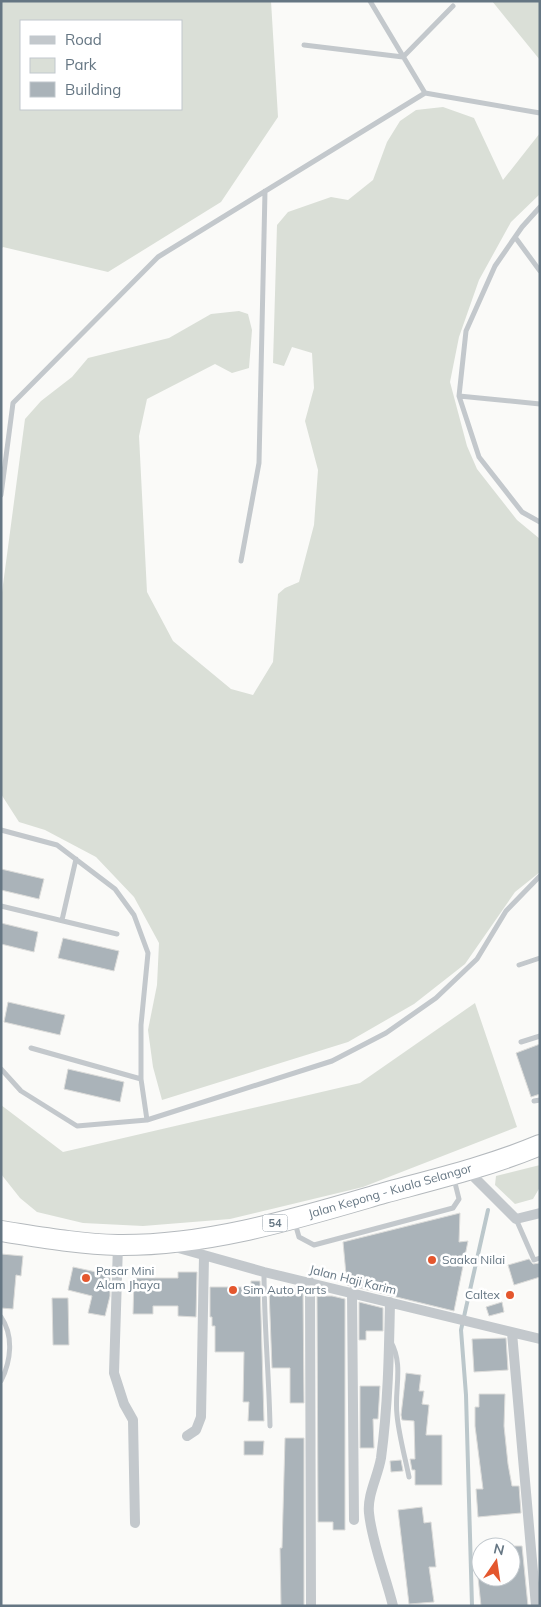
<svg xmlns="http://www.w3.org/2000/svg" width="541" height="1607" font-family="Mulish,sans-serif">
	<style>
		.green { fill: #dadfd7; fill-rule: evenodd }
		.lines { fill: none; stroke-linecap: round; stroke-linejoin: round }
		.stream { stroke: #bbc7cb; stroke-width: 4 }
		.building { fill: #aab3b9; stroke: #dcdcda }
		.highway-casing { stroke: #b4b9bd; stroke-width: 22 }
		.lane { stroke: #c3c8cc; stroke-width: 5 }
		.street { stroke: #c3c8cc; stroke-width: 10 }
		.highway { stroke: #fff; stroke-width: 20 }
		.poi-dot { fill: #e4572e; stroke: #fff; stroke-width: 2 }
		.labels { text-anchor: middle; stroke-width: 5; stroke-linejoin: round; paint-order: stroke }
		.shield { fill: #fff; stroke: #939fa8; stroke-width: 1 }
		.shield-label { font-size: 11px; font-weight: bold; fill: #657683 }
		.street-label { font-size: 12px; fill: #657683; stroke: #fff }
		.poi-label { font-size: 12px; fill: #657683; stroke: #fff; text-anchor: start }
	</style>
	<rect width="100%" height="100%" fill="#fafaf8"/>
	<path class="green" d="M 1,1 L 271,1 L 278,117 L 221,202 L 108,272 L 3,247 L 1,249 ZM 21,21 L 181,21 L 181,109 L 21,109 Z
		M 492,1 L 540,1 L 540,60 Z
		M 443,107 L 474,118 L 503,180 L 540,133 L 540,194 L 511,222 L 479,280 L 459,337 L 450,382 L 467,446 L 477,469 L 517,520 L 540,539 L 540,872 L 515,892 L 465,964 L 414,1004 L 348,1042 L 162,1100 L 153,1067 L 148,1030 L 157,985 L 159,943 L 134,897 L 96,857 L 45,830 L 19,822 L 1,794 L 1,600 L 25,419 L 41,401 L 72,377 L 88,358 L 169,338 L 211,314 L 239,311 L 248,314 L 252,330 L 249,368 L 232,373 L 215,364 L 147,399 L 139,436 L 147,592 L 173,641 L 231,689 L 253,695 L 273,662 L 278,594 L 285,588 L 299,582 L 314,525 L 318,470 L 305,421 L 314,388 L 312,353 L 292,347 L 284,366 L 273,363 L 277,225 L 288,212 L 331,197 L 348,200 L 373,180 L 387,142 L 400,121 L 416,110 Z
		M 475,1003 L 517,1127 L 363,1187 L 230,1219 L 143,1226 L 83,1223 L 37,1212 L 20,1198 L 1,1174 L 1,1105 L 63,1152 L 360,1083 Z
		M 540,1165 L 540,1187 L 533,1199 L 515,1204 L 495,1185 L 496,1176 Z"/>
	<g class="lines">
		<path class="stream" d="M 472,1606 L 466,1395 L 461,1330 L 488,1210"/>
	</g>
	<path class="building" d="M 1,869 L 44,879 L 39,899 L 1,890 Z
		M 1,923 L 38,932 L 34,952 L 1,944 Z
		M 63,938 L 119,951 L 114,971 L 58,958 Z
		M 8,1002 L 65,1015 L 60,1035 L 4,1022 Z
		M 540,1044 L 540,1094 L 531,1097 L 516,1053 Z
		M 68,1069 L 124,1082 L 120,1102 L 64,1089 Z
		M 460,1213 L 459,1242 L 468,1241 L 454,1311 L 347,1285 L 343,1242 Z
		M 1,1254 L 23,1256 L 21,1276 L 16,1275 L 13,1309 L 1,1308 Z
		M 529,1259 L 533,1264 L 540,1263 L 540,1277 L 514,1285 L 508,1265 Z
		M 73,1267 L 96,1272 L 97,1269 L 110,1271 L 110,1296 L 105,1316 L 88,1313 L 92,1296 L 68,1290 Z
		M 178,1272 L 197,1272 L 196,1317 L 178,1316 L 178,1306 L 153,1306 L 153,1314 L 133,1314 L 134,1278 L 178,1278 Z
		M 251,1281 L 260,1281 L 264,1421 L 248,1421 L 249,1402 L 243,1402 L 244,1352 L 215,1352 L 215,1326 L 212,1326 L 212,1317 L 210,1317 L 210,1287 L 251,1287 Z
		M 283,1287 L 303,1289 L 304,1403 L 290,1403 L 290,1368 L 272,1368 L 269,1289 Z
		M 317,1296 L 332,1296 L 345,1299 L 345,1530 L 333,1530 L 333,1522 L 318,1522 Z
		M 52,1298 L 68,1298 L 69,1345 L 53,1345 Z
		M 359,1302 L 383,1308 L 383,1331 L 366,1331 L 366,1340 L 359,1340 Z
		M 502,1302 L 504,1312 L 489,1316 L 486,1307 Z
		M 506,1338 L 508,1370 L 474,1372 L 472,1339 Z
		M 406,1373 L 421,1375 L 419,1391 L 424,1391 L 422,1404 L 429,1405 L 426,1435 L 442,1435 L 442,1485 L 415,1485 L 415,1470 L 412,1470 L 410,1459 L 415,1459 L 414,1421 L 402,1420 L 401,1415 Z
		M 360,1386 L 380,1386 L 378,1419 L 373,1419 L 374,1448 L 360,1448 Z
		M 479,1394 L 505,1394 L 504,1426 L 508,1464 L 512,1486 L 519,1486 L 521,1513 L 478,1517 L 476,1489 L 483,1489 L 475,1426 L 475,1407 L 479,1407 Z
		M 285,1438 L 304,1438 L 304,1606 L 281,1606 L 280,1548 L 282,1548 Z
		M 244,1441 L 264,1441 L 263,1455 L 244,1455 Z
		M 401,1460 L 403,1471 L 391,1472 L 390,1461 Z
		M 422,1507 L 424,1523 L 431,1522 L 436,1567 L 429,1567 L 434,1602 L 409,1604 L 398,1510 Z
		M 511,1546 L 522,1546 L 528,1606 L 481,1606 L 478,1577 L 511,1577 Z"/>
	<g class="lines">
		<g class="highway-casing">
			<path id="highway" d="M 1,1231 C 40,1237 78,1244 118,1245 C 209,1246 298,1218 384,1193 C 436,1179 490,1166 540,1145"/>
		</g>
		<path class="lane" d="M 370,1 L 425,93
			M 304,45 L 403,57 L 453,6
			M 540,207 L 522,227 L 495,266 L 466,331 L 459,396 L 479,457 L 522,512 L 540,522
			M 515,237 L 540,271
			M 459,396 L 540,404
			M 1,495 L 13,403 L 158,257 L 425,93 L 540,113
			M 241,561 L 259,463 L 265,191
			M 1,830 L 57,845 L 115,889 L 134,915 L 148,953 L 141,1025 L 141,1079 L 147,1120
			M 1,906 L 117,934
			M 62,920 L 76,859
			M 519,965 L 540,958
			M 521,1042 L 540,1036
			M 31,1048 L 141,1079
			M 1,1069 L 21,1091 L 77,1126 L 147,1120 L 332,1061 L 386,1033 L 436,998 L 477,959 L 506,911 L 540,876
			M 534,1101 L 540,1100
			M 516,1219 L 534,1260 L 540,1258
			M 295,1223 L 299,1237 L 314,1245 L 453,1208 L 459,1199 L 454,1179
			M 264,1272 C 264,1324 269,1374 270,1426
			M 1,1317 C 14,1336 11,1361 1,1381
			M 391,1342 C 404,1366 394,1389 397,1415 C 399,1436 405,1457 409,1477"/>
		<path class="street" d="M 467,1170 L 516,1219 L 540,1213
			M 118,1245 L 114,1373 L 124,1404 L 133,1420 L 135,1523
			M 175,1247 L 264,1272 L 540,1339
			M 310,1282 L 311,1606
			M 352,1292 L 354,1520
			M 390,1302 C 389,1354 388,1406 381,1458 C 378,1476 367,1495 369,1513 C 372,1543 386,1577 393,1606
			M 512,1333 L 536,1606
			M 187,1436 L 196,1430 L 201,1417 L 204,1256"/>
		<use href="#highway" class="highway"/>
	</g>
	<g class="poi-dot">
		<circle cx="432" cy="1260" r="5"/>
		<circle cx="86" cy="1278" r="5"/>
		<circle cx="233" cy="1290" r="5"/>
		<circle cx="510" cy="1295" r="5"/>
	</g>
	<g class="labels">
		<rect class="shield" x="262.5" y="1214.5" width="25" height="17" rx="4"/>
		<g class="shield-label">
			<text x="275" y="1227">54</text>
		</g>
		<g class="street-label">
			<text transform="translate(390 1191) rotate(-16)" y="4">Jalan Kepong - Kuala Selangor</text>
			<text transform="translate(353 1280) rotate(14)" y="4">Jalan Haji Karim</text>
		</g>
		<g class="poi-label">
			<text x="442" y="1264">Saaka Nilai</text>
			<text x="96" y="1275">Pasar Mini<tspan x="96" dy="14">Alam Jhaya</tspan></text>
			<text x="243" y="1294">Sim Auto Parts</text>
			<text x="500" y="1299" text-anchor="end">Caltex</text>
		</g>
	</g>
	<rect width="541" height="1607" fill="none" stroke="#657683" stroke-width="5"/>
	<rect x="20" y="20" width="162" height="90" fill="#ffffff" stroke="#c1c8cd"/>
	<rect x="30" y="36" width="25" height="8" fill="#c3c8cc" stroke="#c1c8cd"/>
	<text x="65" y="45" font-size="15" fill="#657683">Road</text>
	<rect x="30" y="58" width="25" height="15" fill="#dadfd7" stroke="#c1c8cd"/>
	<text x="65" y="70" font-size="15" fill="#657683">Park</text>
	<rect x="30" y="82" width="25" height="15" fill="#aab3b9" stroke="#c1c8cd"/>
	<text x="65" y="95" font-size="15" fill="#657683">Building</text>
	<g transform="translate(496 1562) rotate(13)"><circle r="24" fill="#ffffff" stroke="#c1c8cd"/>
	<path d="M0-4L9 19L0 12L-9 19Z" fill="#e4572e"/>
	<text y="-8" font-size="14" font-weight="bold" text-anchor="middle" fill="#657683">N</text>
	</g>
</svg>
